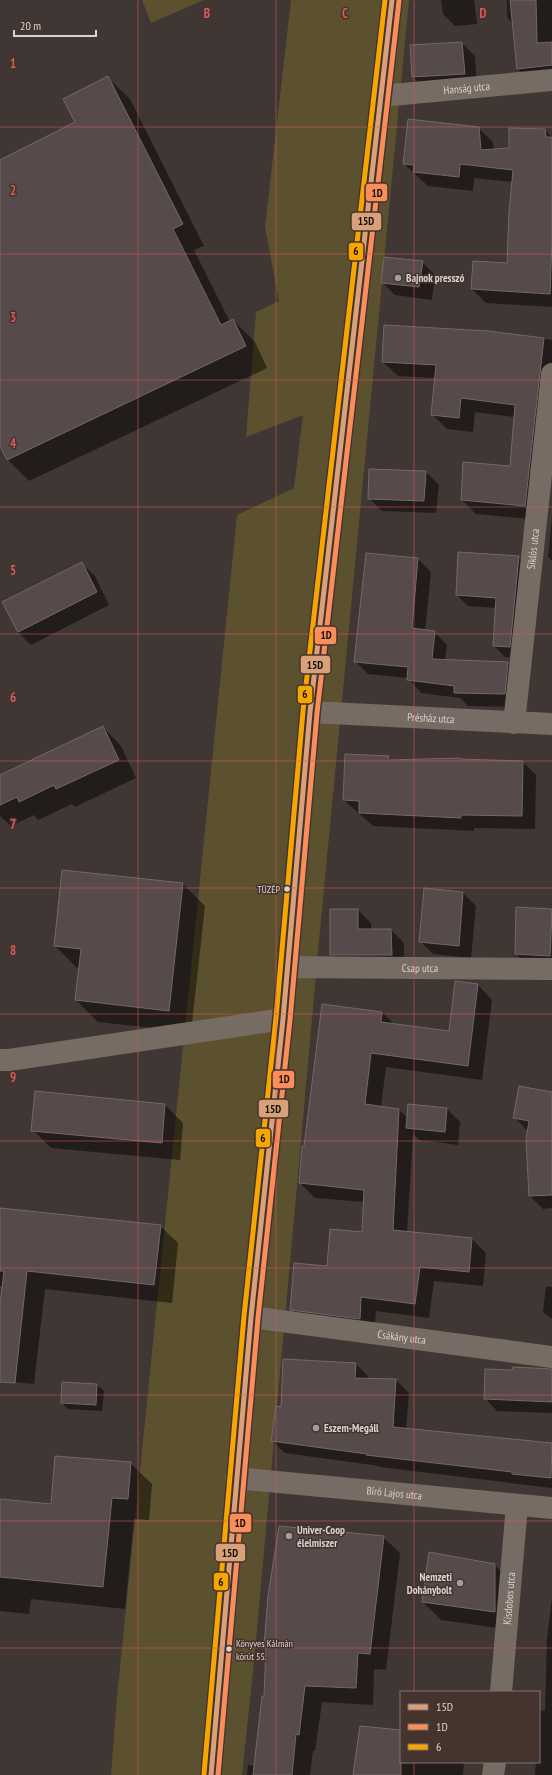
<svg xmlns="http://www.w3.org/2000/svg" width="552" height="1775" font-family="'PT Sans Narrow',sans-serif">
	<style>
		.green { fill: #5c512e }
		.shadow { fill: #0007 }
		.building { fill: #564a4a; stroke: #726968 }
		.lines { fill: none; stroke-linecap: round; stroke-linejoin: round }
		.minor { stroke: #766c63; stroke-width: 22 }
		.bus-1-casing { stroke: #45332e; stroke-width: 8 }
		.bus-2-casing { stroke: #45332e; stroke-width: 8 }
		.bus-3-casing { stroke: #45332e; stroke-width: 8 }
		.bus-1 { stroke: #d9a179; stroke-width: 5 }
		.bus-2 { stroke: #fa8e5a; stroke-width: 5 }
		.bus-3 { stroke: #f7a600; stroke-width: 5 }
		.grid { fill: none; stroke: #d85b5a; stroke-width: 1; stroke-opacity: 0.55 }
		.poi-dot { fill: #a59b98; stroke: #45332e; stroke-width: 1.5 }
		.bus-dot { fill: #dcd1ce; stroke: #45332e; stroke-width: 1.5 }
		.labels { text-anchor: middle; stroke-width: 3; stroke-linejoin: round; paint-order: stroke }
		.bus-label { font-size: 10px; fill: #dcd1ce; stroke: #45332e; text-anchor: end }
		.street-label { font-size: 11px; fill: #dcd1ce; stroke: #45332e }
		.poi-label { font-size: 11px; font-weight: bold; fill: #dcd1ce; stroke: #45332e; text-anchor: start }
		.grid-label { font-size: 13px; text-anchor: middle; font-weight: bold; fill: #d85b5a; stroke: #45332e; stroke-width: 3; stroke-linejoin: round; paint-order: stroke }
		.line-badge { stroke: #45332e; stroke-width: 1.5 }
		.pale-badge-label { font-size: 11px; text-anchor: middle; font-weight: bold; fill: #111 }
	</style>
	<rect width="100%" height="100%" fill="#403633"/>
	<path class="green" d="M 142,0 L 204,0 L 151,23 Z
		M 291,0 L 409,0 L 319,941 L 254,1662 L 242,1775 L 111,1775 L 117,1697 L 237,515 L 294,488 L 303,415 L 246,437 L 256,312 L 279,301 L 265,227 Z"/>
	<path class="shadow" d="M 441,0 L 474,0 L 477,24 L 455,26 L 443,14 Z
		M 507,0 L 552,0 L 552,78 L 530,81 L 518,69 L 513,23 L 507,17 Z
		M 462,43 L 475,56 L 477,87 L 426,90 L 413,77 L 411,46 Z
		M 108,78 L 130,99 L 204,246 L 194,250 L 230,322 L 233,320 L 255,342 L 267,368 L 29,481 L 7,459 L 0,443 L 0,161 L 77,123 Z
		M 478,128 L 493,142 L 494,150 L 510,149 L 545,130 L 552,137 L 552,307 L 486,303 L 472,289 L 507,264 L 513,182 L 474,178 L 473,191 L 428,186 L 404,164 Z
		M 422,262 L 435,275 L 432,300 L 395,295 L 382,282 Z
		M 488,332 L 552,340 L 552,401 L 539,520 L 476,514 L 462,500 L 510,468 L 515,417 L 475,412 L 473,432 L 447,429 L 432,414 L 436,378 L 398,376 L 383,362 Z
		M 426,472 L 439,485 L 436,513 L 382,511 L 369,498 Z
		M 552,517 L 552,561 L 548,557 Z
		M 518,557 L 530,568 L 521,658 L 505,657 L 494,646 L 496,608 L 468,606 L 457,595 Z
		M 418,559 L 431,572 L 425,631 L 434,632 L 447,645 L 445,661 L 508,663 L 521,675 L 517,707 L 468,706 L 460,698 L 421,693 L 408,678 L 368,674 L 355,661 Z
		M 82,564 L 95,576 L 109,605 L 31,645 L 18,632 Z
		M 103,727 L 121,746 L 136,778 L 75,807 L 72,804 L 38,820 L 34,815 L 11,826 L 0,816 L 0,776 Z
		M 388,757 L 392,761 L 523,762 L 536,775 L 535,829 L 474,828 L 474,831 L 373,826 L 344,800 Z
		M 63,871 L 183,884 L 205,906 L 191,1032 L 98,1022 L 76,1000 L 80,968 L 77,968 L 55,946 Z
		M 463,893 L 476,906 L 471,958 L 433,954 L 420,941 Z
		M 358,910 L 371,923 L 371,930 L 391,930 L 404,943 L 404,968 L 344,967 L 331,954 Z
		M 551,910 L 552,968 L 529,967 L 516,954 Z
		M 478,985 L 492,1000 L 482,1080 L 386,1067 L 381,1107 L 399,1110 L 408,1118 L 447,1109 L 460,1122 L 458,1145 L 420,1140 L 413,1134 L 407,1232 L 472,1239 L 486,1253 L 483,1286 L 434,1281 L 429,1318 L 376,1311 L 374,1333 L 306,1324 L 291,1309 L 327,1267 L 363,1233 L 365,1202 L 315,1198 L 300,1183 L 304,1147 L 382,1012 L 394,1024 L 450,1032 Z
		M 552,1093 L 552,1208 L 543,1209 L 530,1196 L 528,1131 L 515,1118 Z
		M 165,1105 L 183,1123 L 180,1160 L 51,1148 L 33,1130 Z
		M 0,1209 L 160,1226 L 178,1243 L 172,1303 L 45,1289 L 34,1384 L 12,1382 L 0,1370 L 0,1314 L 3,1286 L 0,1286 Z
		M 546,1286 L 552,1287 L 552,1319 L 543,1312 Z
		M 356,1364 L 368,1376 L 368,1379 L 396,1380 L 409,1393 L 406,1429 L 552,1444 L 552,1488 L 380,1467 L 379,1466 L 285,1453 L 272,1441 L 282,1408 Z
		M 552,1370 L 552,1413 L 497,1411 L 485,1398 L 513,1371 Z
		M 97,1385 L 104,1391 L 102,1411 L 68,1409 L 62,1403 Z
		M 130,1463 L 152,1484 L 149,1520 L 134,1519 L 125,1609 L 31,1599 L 29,1614 L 0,1611 L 0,1500 L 52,1505 Z
		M 383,1537 L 400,1553 L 386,1670 L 374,1669 L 373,1705 L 322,1702 L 315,1751 L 313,1751 L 310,1775 L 247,1775 L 248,1765 L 255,1766 L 265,1698 L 267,1647 L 265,1645 Z
		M 495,1565 L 513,1583 L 512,1630 L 441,1620 L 423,1602 Z
		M 552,1597 L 552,1775 L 535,1775 L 536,1762 L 539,1762 L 540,1710 L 545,1711 L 547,1640 Z
		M 401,1731 L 401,1762 L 464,1762 L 463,1775 L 354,1775 Z"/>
	<path class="building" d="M 510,0 L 536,0 L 537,43 L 552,42 L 552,65 L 517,69 Z
		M 462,42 L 465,74 L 412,77 L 410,45 Z
		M 108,76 L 183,224 L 173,229 L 221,325 L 233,319 L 246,346 L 7,460 L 0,446 L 0,160 L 75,122 L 63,99 Z
		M 408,119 L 479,127 L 481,150 L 509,148 L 509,128 L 545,129 L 546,137 L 552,137 L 552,241 L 550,294 L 471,289 L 473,261 L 507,263 L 509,212 L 513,170 L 460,164 L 459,177 L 413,172 L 414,165 L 403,164 Z
		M 384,257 L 423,261 L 419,287 L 381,283 Z
		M 384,325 L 488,331 L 544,338 L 525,506 L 461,500 L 463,462 L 510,466 L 515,405 L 461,398 L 459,418 L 431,415 L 436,365 L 382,362 Z
		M 369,469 L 426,471 L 424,501 L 368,499 Z
		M 458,552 L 519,556 L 510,647 L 493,646 L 496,598 L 456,595 Z
		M 366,553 L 418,558 L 412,628 L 435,631 L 432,659 L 508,662 L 505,694 L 454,693 L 454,686 L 407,680 L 408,667 L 354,662 Z
		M 82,562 L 97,592 L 18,632 L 2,602 Z
		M 103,726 L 119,760 L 56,789 L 54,785 L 19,802 L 17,797 L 0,805 L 0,775 Z
		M 345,754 L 389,756 L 388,760 L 460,758 L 460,759 L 523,761 L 522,816 L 461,815 L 461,818 L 359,813 L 359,801 L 343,800 Z
		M 62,870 L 183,883 L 169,1011 L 75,1000 L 81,949 L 54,946 Z
		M 424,888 L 463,892 L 459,946 L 419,942 Z
		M 516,907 L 552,909 L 550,956 L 515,954 Z
		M 330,909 L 358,909 L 358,929 L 391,929 L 392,955 L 330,955 Z
		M 455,981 L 478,984 L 468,1066 L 371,1053 L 365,1104 L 399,1109 L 393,1230 L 472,1238 L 469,1272 L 420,1267 L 415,1304 L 361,1297 L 360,1319 L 290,1310 L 294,1263 L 327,1266 L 330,1229 L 362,1232 L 364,1190 L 299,1183 L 302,1146 L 304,1146 L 322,1004 L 382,1012 L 381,1022 L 449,1031 Z
		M 519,1086 L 552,1092 L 552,1195 L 529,1196 L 526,1140 L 529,1121 L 513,1118 Z
		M 35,1091 L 165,1104 L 162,1143 L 31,1131 Z
		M 408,1104 L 447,1108 L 445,1132 L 406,1128 Z
		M 0,1208 L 161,1225 L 154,1285 L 27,1271 L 15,1383 L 0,1382 L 0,1305 L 4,1271 L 0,1271 Z
		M 283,1359 L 356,1363 L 355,1378 L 396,1379 L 393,1427 L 552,1443 L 551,1478 L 512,1474 L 512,1472 L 366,1455 L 367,1454 L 271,1441 L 276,1406 L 281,1407 Z
		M 513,1367 L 552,1369 L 552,1402 L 484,1399 L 485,1369 L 512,1370 Z
		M 62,1382 L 97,1384 L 96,1405 L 61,1403 Z
		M 55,1456 L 131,1462 L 128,1499 L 112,1498 L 103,1587 L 0,1577 L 0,1499 L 51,1504 Z
		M 279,1526 L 384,1536 L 370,1654 L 358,1653 L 356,1688 L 305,1686 L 299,1735 L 296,1734 L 292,1775 L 253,1775 L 262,1696 L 264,1697 L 266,1646 L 264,1646 L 268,1596 Z
		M 429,1552 L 495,1564 L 495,1612 L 422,1602 Z
		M 360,1726 L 401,1730 L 401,1775 L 353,1775 Z"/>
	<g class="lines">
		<g class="minor">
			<path id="s1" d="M 381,96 L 552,80"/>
			<path id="s2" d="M 310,712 L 552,724"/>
			<path id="s3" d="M 514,723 L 552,374"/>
			<path id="s4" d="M 287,967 L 552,969"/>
			<path d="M 0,1060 L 9,1060 L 283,1019"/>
			<path id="s5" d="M 251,1317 L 552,1357"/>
			<path id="s6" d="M 236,1478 L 552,1508"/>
			<path id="s7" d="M 501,1692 L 517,1505"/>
			<path d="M 211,1775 L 251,1317 L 283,1019 L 310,712 L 392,0"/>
			<path d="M 493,1775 L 495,1762"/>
		</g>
		<g class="bus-1-casing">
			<path id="bus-1" d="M 211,1775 L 251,1317 L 283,1019 L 310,712 L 392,0"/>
		</g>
		<g class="bus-2-casing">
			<path id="bus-2" d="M 218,1775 L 258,1318 L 290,1020 L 317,713 L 399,1"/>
		</g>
		<g class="bus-3-casing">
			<path id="bus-3" d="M 204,1774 L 244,1316 L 276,1018 L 303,711 L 385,0"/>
		</g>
		<use href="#bus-1" class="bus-1"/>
		<use href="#bus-2" class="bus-2"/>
		<use href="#bus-3" class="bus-3"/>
	</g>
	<path class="grid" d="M 138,0 L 138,1775M 276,0 L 276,1775M 414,0 L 414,1692M 0,127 L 552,127M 0,254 L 552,254M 0,380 L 552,380M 0,507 L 552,507M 0,634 L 552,634M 0,761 L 552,761M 0,888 L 552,888M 0,1014 L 552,1014M 0,1141 L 552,1141M 0,1268 L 552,1268M 0,1395 L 552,1395M 0,1521 L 552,1521M 0,1648 L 552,1648M 414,1762 L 414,1775"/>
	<g class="poi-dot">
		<circle cx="398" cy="278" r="4"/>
		<circle cx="316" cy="1428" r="4"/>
		<circle cx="289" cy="1536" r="4"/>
		<circle cx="460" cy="1583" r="4"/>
	</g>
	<g class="bus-dot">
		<circle cx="287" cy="889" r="3.5"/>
		<circle cx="229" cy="1649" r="3.5"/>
	</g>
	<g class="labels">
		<g class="bus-label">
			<text x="280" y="893">TÜZÉP</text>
			<text x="236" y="1647" text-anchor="start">Könyves Kálmán<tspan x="236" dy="13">körút 55.</tspan></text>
		</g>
		<g class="street-label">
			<text dy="4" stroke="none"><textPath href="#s1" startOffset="86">Hanság utca</textPath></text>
			<text dy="4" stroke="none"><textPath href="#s3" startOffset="175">Siklós utca</textPath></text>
			<text dy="4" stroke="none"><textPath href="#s2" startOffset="121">Présház utca</textPath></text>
			<text dy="4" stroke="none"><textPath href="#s4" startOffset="133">Csap utca</textPath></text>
			<text dy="4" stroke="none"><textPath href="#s5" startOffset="152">Csákány utca</textPath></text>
			<text dy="4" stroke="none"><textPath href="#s6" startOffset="159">Bíró Lajos utca</textPath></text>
			<text dy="4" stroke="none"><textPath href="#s7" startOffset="94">Kisdobos utca</textPath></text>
		</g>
		<g class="poi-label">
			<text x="406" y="282">Bajnok presszó</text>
			<text x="324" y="1432">Eszem-Megáll</text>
			<text x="297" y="1534">Univer-Coop<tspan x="297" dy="13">élelmiszer</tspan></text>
			<text x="452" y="1581" text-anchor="end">Nemzeti<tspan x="452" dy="13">Dohánybolt</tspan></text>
		</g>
	</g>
	<g class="grid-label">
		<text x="207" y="18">B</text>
		<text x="345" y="18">C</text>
		<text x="483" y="18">D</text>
		<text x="13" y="68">1</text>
		<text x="13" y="195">2</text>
		<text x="13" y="322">3</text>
		<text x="13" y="448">4</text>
		<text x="13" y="575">5</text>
		<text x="13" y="702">6</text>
		<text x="13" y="829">7</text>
		<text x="13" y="955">8</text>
		<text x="13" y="1082">9</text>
	</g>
	<g class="line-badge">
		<rect x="365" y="183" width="23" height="19" rx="4" fill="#fa8e5a"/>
		<rect x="351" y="212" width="31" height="19" rx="4" fill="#d9a179"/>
		<rect x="348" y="242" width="16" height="19" rx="4" fill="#f7a600"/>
		<rect x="314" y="626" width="23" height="19" rx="4" fill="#fa8e5a"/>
		<rect x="300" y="655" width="31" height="19" rx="4" fill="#d9a179"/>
		<rect x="297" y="685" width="16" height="19" rx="4" fill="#f7a600"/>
		<rect x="272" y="1070" width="23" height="19" rx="4" fill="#fa8e5a"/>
		<rect x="258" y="1099" width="31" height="19" rx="4" fill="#d9a179"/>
		<rect x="255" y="1128" width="16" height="20" rx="4" fill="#f7a600"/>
		<rect x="229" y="1513" width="23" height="20" rx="4" fill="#fa8e5a"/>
		<rect x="215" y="1543" width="31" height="19" rx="4" fill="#d9a179"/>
		<rect x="213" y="1572" width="16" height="19" rx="4" fill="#f7a600"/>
	</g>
	<g class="pale-badge-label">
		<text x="377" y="197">1D</text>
		<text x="366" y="225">15D</text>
		<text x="356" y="255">6</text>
		<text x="326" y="639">1D</text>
		<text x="315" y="669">15D</text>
		<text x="305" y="698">6</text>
		<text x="284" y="1083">1D</text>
		<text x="273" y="1113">15D</text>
		<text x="263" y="1142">6</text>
		<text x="240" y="1527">1D</text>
		<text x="230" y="1557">15D</text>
		<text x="221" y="1586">6</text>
	</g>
	<rect x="400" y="1691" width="140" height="72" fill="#45332e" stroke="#81726e"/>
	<rect x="408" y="1704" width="20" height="6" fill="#d9a179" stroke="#81726e"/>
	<text x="436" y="1711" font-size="12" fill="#dcd1ce">15D</text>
	<rect x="408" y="1724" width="20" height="6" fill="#fa8e5a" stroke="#81726e"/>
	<text x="436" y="1731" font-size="12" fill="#dcd1ce">1D</text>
	<rect x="408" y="1744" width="20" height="6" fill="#f7a600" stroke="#81726e"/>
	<text x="436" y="1751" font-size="12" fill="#dcd1ce">6</text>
	<path d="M14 30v6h82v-6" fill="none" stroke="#dcd1ce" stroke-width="2"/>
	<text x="20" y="30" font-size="12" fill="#dcd1ce" stroke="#45332e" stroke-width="3" paint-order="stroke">20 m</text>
</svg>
